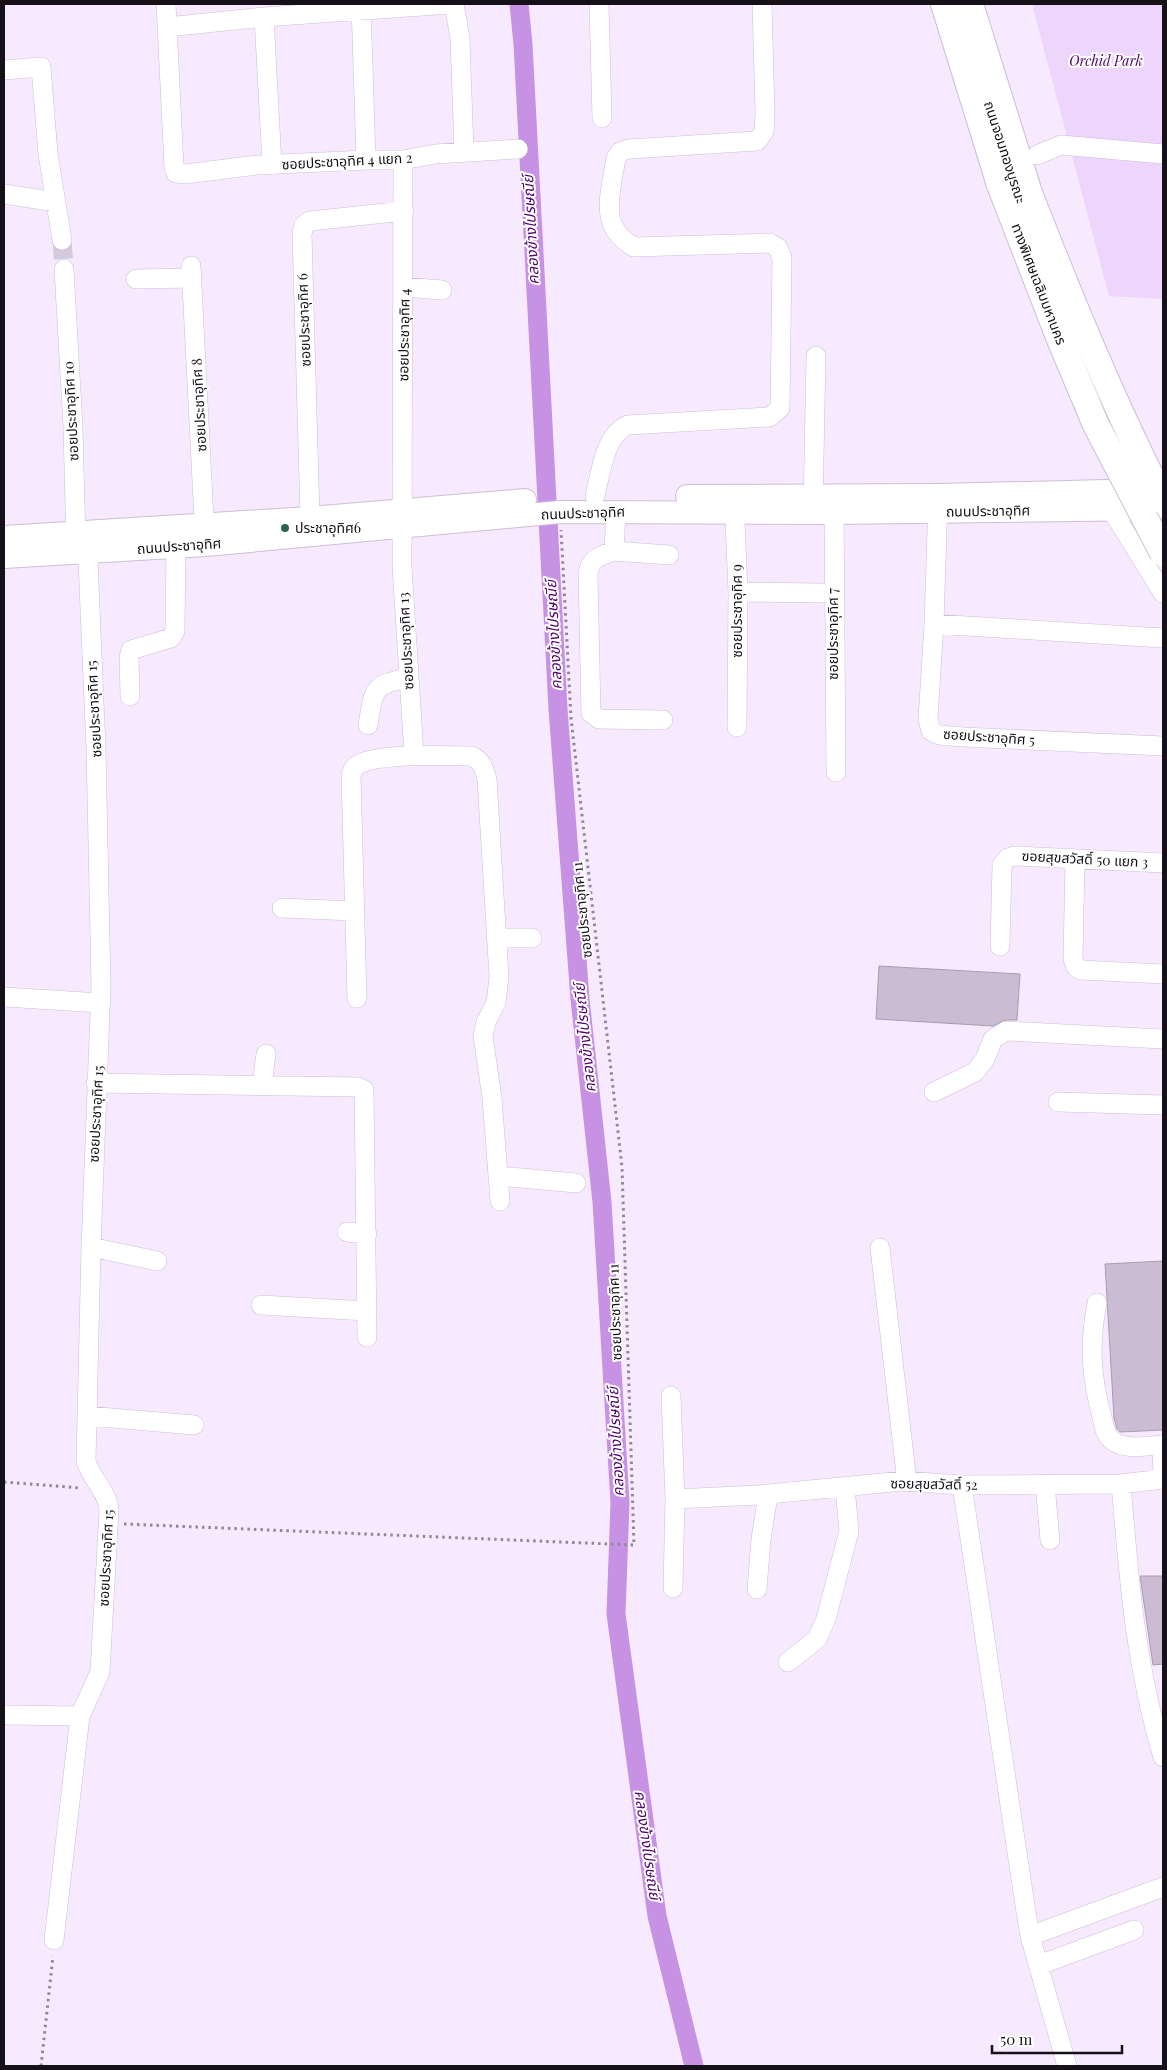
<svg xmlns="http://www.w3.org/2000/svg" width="1167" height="2070" font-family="'Playfair Display','Noto Sans Thai',serif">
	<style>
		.green { fill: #eed5fc }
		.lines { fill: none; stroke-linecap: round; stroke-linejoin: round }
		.canal { stroke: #c791e4; stroke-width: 19 }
		.building { fill: #cbbbd3; stroke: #aa9bb2 }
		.minor-tunnel { stroke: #d5c9dc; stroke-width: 19; stroke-dasharray: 19 9; stroke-linecap: butt }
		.minor-casing { stroke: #cdbed6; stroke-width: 20 }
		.major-casing { stroke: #cdbed6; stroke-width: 24 }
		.highway-casing { stroke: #cdbed6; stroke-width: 28 }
		.path { stroke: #918897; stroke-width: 3; stroke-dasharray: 2.5 4; stroke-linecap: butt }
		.minor { stroke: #fff; stroke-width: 19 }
		.major { stroke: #fff; stroke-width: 22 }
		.highway { stroke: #fff; stroke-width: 26 }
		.highway-bridge-casing { stroke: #cdbed6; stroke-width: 28; stroke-linecap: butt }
		.highway-bridge { stroke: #fff; stroke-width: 26 }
		.poi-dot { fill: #2b634b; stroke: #fff; stroke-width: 2 }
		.labels { text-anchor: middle; stroke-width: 4; stroke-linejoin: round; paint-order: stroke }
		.park-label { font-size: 14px; font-style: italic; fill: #4d0068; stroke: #fff }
		.street-label { font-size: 14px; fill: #161119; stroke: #fff }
		.poi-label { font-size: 14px; fill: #161119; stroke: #fff; text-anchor: start }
		.water-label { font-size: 15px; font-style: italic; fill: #51046d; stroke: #fff }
	</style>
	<rect width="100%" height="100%" fill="#f7eafe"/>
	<path class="green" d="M 1032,4 L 1163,4 L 1163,299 L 1109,296 Z"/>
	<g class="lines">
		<path class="canal" d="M 519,4 L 523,44 L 558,709 L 580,999 L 602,1202 L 620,1503 L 616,1614 L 657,1916 L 694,2066"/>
	</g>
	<path class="building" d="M 879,966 L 1020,974 L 1017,1020 L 1006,1020 L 993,1026 L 876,1019 Z
		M 1163,1261 L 1163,1430 L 1120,1432 L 1117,1429 L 1114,1418 L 1105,1264 Z
		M 1140,1576 L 1163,1576 L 1163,1664 L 1153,1665 Z"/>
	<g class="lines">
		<path class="minor-tunnel" d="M 62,240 L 64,269"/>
		<g class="minor-casing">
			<path id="minor" d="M 166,4 L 174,167 L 176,173 L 186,174 L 257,165 L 366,160 L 403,160 L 435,154 L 518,149
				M 361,4 L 366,160
				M 454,4 L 460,38 L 464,152
				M 599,4 L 602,118
				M 264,17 L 272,165
				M 167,27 L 264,17 L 451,4
				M 4,70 L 41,67 L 48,154 L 62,240
				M 1037,155 L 1061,145 L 1163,154
				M 403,160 L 402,566 L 414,755
				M 4,194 L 56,202
				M 191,266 L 205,539
				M 64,269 L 73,427 L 76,545
				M 136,279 L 192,278
				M 404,287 L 442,290
				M 595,496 C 601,473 604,435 628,425 L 770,417 L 780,408 L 782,258 L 778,248 L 770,243 L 634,247 C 597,226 611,193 616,158 L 620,152 L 629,149 L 757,141 L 764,132 L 765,112 L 762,4
				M 734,498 L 738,592 L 737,727
				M 938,499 L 934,624 L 928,719 L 931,731 L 939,735 L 963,737 L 1163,746
				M 834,500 L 836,772
				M 813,509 L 816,356
				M 1111,509 L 1163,593
				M 616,511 L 614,551 C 600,556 590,558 588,574 L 591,713 L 599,719 L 663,720
				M 310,518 L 302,234 L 304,225 L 310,221 L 404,211
				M 614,551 L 669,555
				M 738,592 L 822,593
				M 934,624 L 1163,638
				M 130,696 L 129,657 L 131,650 L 171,638 L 175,631 L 176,546
				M 368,725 C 374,690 371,685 408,678
				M 1075,859 L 1073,959 L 1076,967 L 1081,970 L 1163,974
				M 282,908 L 354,911
				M 496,938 L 532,938
				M 1000,946 L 1002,865 L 1008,858 L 1014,856 L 1163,863
				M 4,997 L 101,1003
				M 357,998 L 351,775 C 352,772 353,768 356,766 C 375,752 447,756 471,756 C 482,760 484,769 487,779 L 499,977 L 496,1003 L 486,1022 L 483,1036 L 492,1098 L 500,1201
				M 96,1083 L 358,1087 L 364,1090 L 367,1337
				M 262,1085 L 266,1054
				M 934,1092 L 975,1072 L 985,1059 L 993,1039 L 1006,1031 L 1163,1039
				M 1058,1102 L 1163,1105
				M 498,1176 L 576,1183
				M 347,1232 L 367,1234
				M 91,1247 L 157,1261
				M 880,1248 L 907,1482
				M 1097,1303 C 1089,1344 1091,1377 1102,1417 C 1104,1426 1105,1436 1113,1441 C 1125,1450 1147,1446 1162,1445 L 1163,1479
				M 261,1305 L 367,1311
				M 671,1396 L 675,1499 L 673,1588
				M 88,1416 L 194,1425
				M 1045,1484 L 1050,1540
				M 1121,1484 C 1129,1580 1135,1664 1163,1757
				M 962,1485 L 1026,1912 L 1030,1936 L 1067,2066
				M 675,1499 L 758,1495 L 903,1481 L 962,1485 L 1121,1484 L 1163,1479
				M 757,1589 L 761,1539 L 768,1495
				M 788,1662 L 817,1639 L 826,1619 L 849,1531 L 845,1487
				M 7,1715 L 80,1716 L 100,1672 L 109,1510 C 108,1492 91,1479 86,1461 L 91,1247 L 101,985 L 96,748 L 87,538
				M 1030,1936 L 1163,1887
				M 54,1940 L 80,1716
				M 1039,1965 L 1134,1930"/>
		</g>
		<g class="major-casing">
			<path id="major" d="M 687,496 L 938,495 L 1147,490
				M 4,537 L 310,518 L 525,500
				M 4,557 L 206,545 L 560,512 L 833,513 L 1155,509"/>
		</g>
		<g class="highway-casing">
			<path id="highway" d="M 944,4 L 1000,185
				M 970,4 L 1029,193"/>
		</g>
		<path class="path" d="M 4,1482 L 80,1488
			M 124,1524 L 634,1545 L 622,1167 L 571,718 L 561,530
			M 41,2066 L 53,1956"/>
		<use href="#minor" class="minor"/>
		<use href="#major" class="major"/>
		<use href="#highway" class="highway"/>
		<g class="highway-bridge-casing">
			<path id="highway-bridge" d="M 1000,185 L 1059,337 L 1096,425 L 1163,553
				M 1029,193 C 1070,298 1112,401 1163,501"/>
		</g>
		<use href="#highway-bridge" class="highway-bridge"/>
	</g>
	<circle class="poi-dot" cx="285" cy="528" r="5"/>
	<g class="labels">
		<g class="park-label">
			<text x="1106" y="66">Orchid Park</text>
		</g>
		<g class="street-label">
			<text transform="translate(1005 152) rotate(72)" y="5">ถนนจอมทองบูรณะ</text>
			<text transform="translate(347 161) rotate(-3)" y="5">ซอยประชาอุทิศ 4 แยก 2</text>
			<text transform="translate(1039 284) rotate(69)" y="5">ทางพิเศษเฉลิมมหานคร</text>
			<text transform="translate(304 320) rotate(-92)" y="5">ซอยประชาอุทิศ 6</text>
			<text transform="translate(404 335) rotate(-89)" y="5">ซอยประชาอุทิศ 4</text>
			<text transform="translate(199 405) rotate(-93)" y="5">ซอยประชาอุทิศ 8</text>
			<text transform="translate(71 411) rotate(-93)" y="5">ซอยประชาอุทิศ 10</text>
			<text transform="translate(988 511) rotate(-1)" y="5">ถนนประชาอุทิศ</text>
			<text transform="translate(583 513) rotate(-2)" y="5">ถนนประชาอุทิศ</text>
			<text transform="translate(179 546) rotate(-4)" y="5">ถนนประชาอุทิศ</text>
			<text transform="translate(737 611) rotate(-90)" y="5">ซอยประชาอุทิศ 9</text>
			<text transform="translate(833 634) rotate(-90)" y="5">ซอยประชาอุทิศ 7</text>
			<text transform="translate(406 641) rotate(-93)" y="5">ซอยประชาอุทิศ 13</text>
			<text transform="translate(94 709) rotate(-93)" y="5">ซอยประชาอุทิศ 15</text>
			<text transform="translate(989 737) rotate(4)" y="5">ซอยประชาอุทิศ 5</text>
			<text transform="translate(1085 859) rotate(3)" y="5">ฃอยสุขสวัสดิ์ 50 แยก 3</text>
			<text transform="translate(582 910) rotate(-96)" y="5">ซอยประชาอุทิศ 11</text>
			<text transform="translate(96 1114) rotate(-87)" y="5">ซอยประชาอุทิศ 15</text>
			<text transform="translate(615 1312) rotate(-92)" y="5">ซอยประชาอุทิศ 11</text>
			<text transform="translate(934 1484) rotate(1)" y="5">ซอยสุขสวัสดิ์ 52</text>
			<text transform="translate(106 1558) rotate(-87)" y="5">ซอยประชาอุทิศ 15</text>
		</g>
		<g class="poi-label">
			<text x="295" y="533">ประชาอุทิศ6</text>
		</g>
		<g class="water-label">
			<text transform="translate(531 230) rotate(-93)" y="5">คลองข้างไปรษณีย์</text>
			<text transform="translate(554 635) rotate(-93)" y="5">คลองข้างไปรษณีย์</text>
			<text transform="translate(585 1038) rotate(-96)" y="5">คลองข้างไปรษณีย์</text>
			<text transform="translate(616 1442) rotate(-93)" y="5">คลองข้างไปรษณีย์</text>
			<text transform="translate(647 1845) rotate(82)" y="5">คลองข้างไปรษณีย์</text>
		</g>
	</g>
	<rect width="1167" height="2070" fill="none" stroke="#161119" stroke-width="10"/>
	<path d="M992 2045v8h130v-8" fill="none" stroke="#161119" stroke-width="2.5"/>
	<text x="1000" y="2045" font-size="15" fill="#161119" stroke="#ffffff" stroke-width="4" paint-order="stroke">50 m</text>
</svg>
